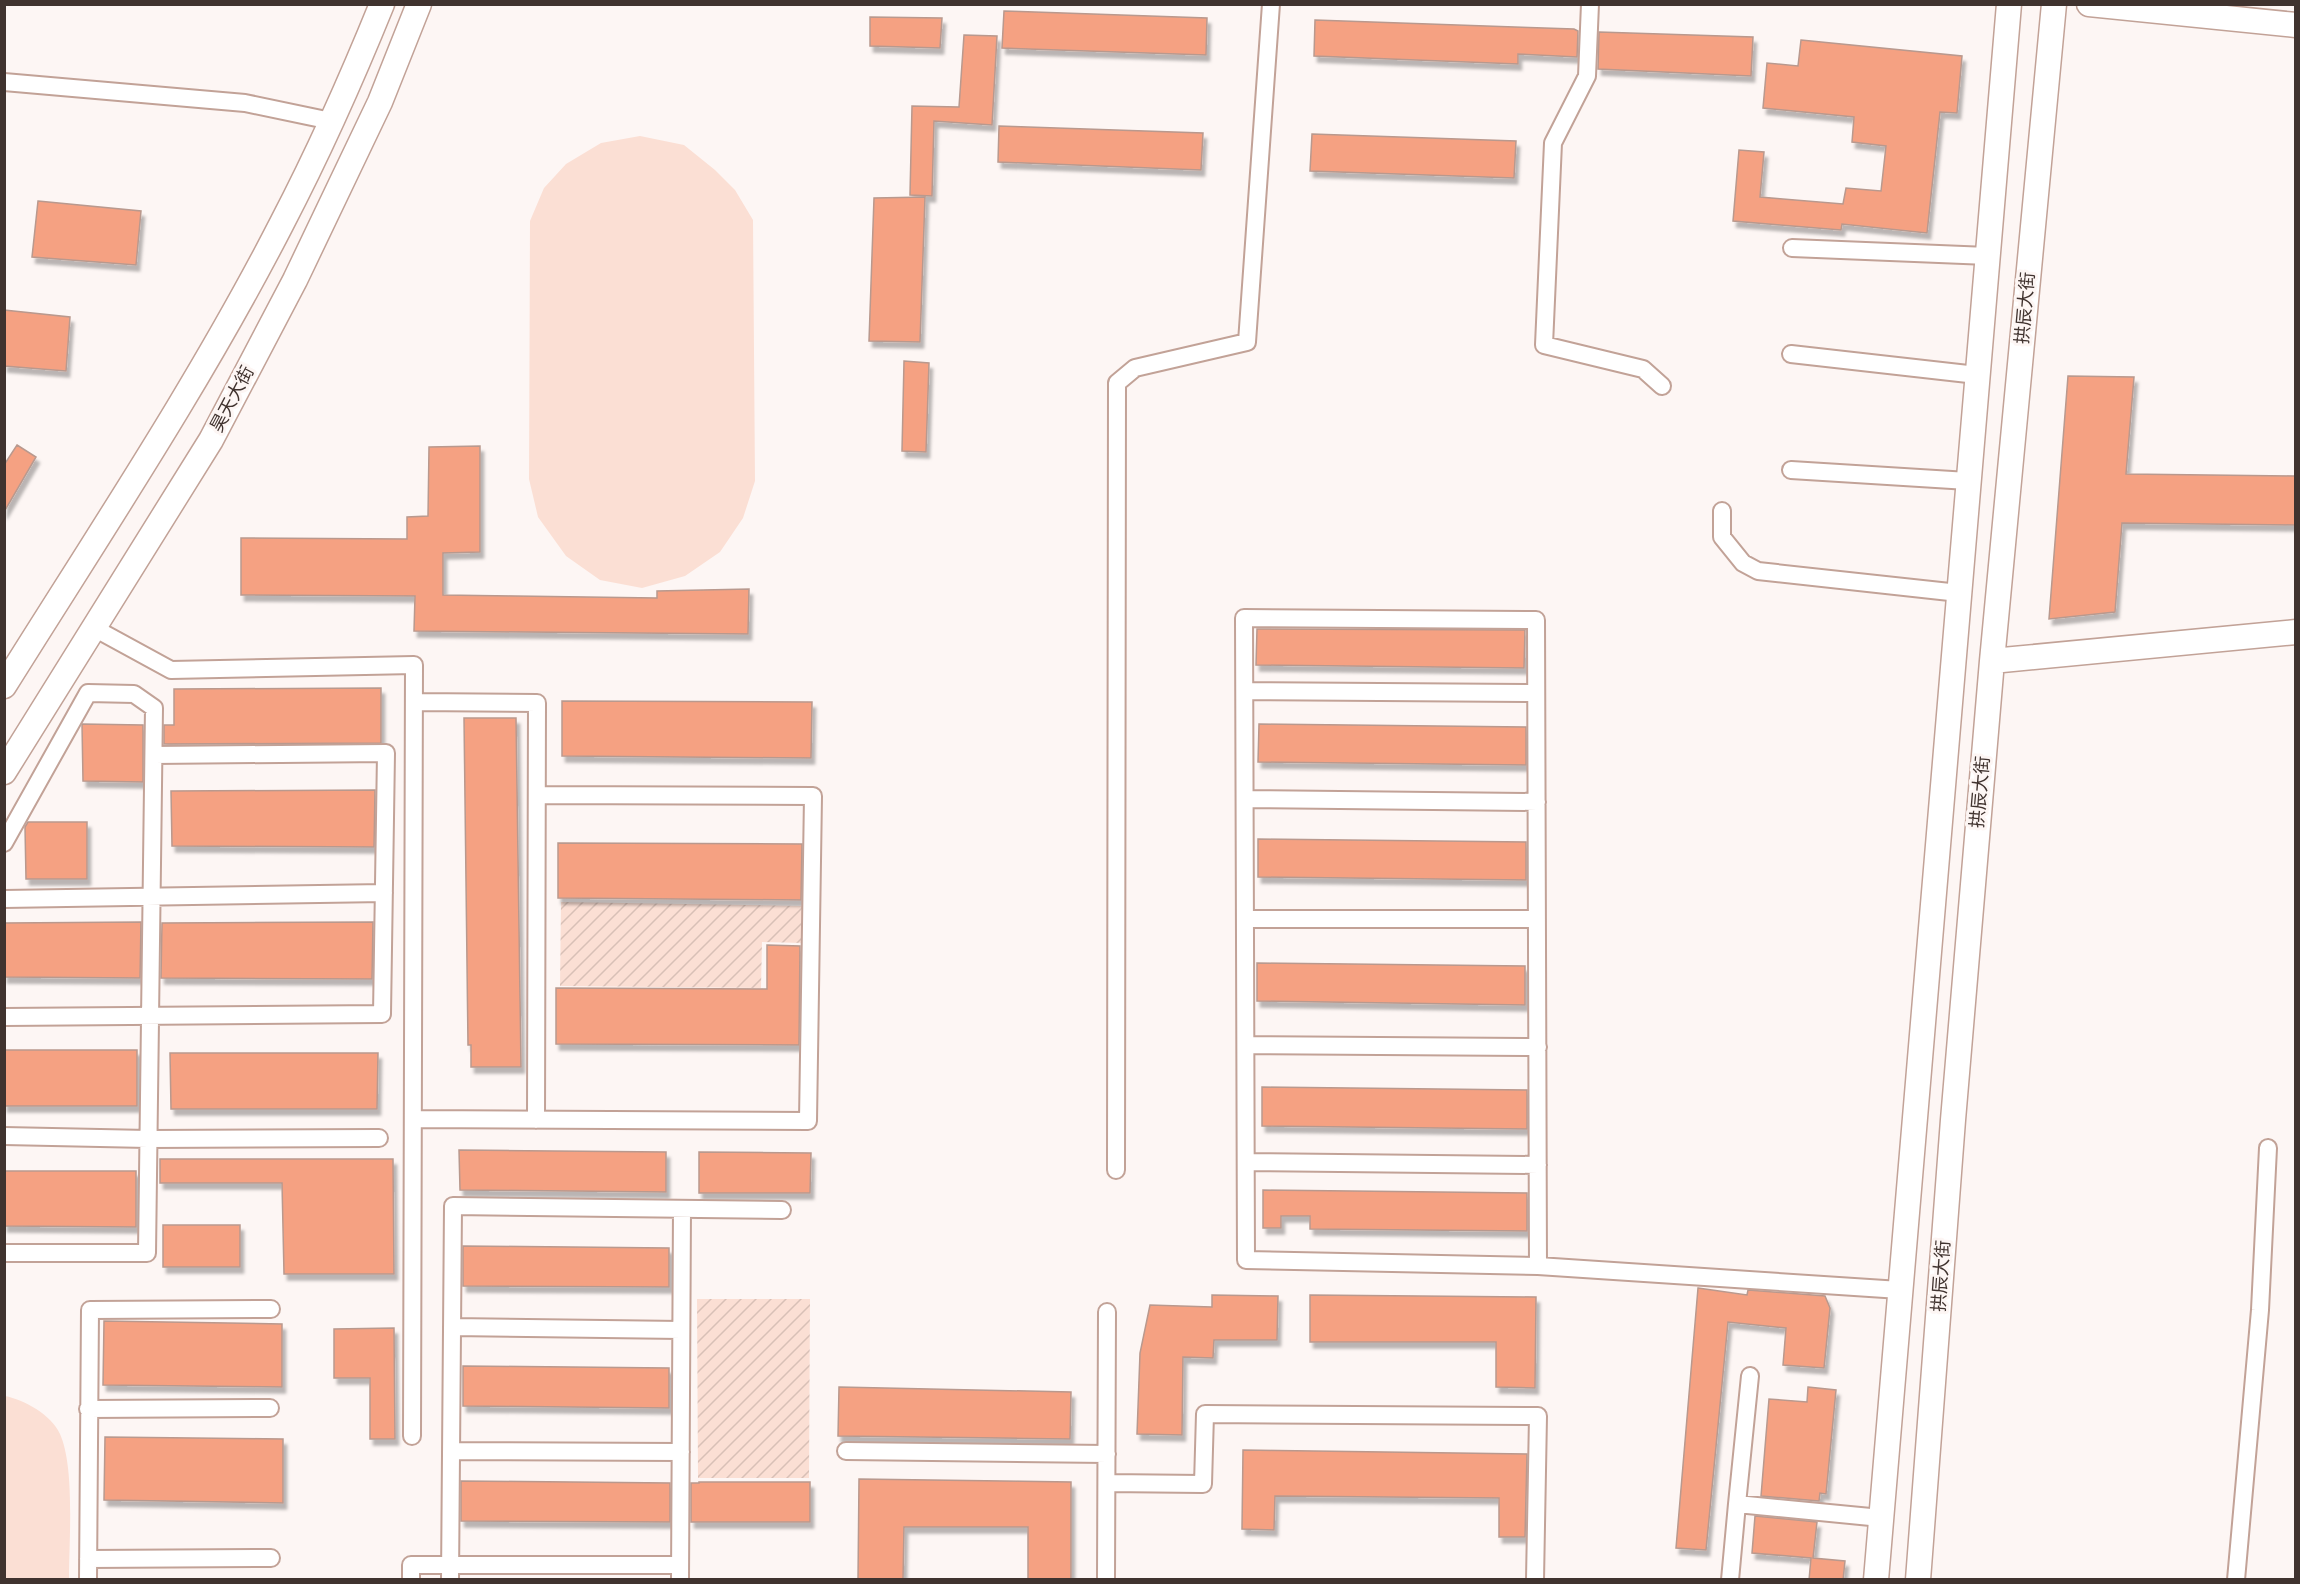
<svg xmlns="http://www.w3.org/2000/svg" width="2300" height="1584" font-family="'Nunito Sans','Noto Sans SC',sans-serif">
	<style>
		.grass { fill: #fbdfd4 }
		.garden { fill: url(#garden-furrows) }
		.building { fill: #f5a182; stroke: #b9998e; stroke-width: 1.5; filter: url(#shadow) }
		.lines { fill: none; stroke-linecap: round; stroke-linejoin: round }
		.street-casing { stroke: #c2a297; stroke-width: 20 }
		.secondary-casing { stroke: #c2a297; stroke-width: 27 }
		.street { stroke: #fff; stroke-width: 16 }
		.secondary { stroke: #fff; stroke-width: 24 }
		.labels { text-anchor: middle; stroke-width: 6; stroke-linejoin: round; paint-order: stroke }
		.street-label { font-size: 18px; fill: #40332f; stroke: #fdf6f4 }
	</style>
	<defs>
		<pattern id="garden-furrows" width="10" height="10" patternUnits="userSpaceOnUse" patternTransform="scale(1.5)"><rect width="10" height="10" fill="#fbdfd4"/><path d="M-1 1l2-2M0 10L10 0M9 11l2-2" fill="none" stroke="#d8c0b6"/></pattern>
		<filter id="shadow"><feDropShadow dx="3.5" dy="6" stdDeviation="1.5" flood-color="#0004"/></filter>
	</defs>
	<rect width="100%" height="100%" fill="#fdf6f4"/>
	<path class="grass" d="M 640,136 L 684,145 L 715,170 L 735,190 L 753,220 L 755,481 L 743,518 L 720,552 L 685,576 L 642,588 L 600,580 L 566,556 L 538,517 L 529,479 L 530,221 L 544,188 L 566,164 L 601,143 Z
		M 5,1396 C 24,1400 51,1414 60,1434 C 75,1468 69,1540 69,1579 L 5,1579 Z"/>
	<path class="garden" d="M 561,902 L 803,906 L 803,943 L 762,942 L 761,988 L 560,986 Z
		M 697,1299 L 810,1299 L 809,1478 L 698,1478 Z"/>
	<path class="building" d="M 1004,11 L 1207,18 L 1206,55 L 1002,48 Z
		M 870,17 L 942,18 L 940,48 L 870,46 Z
		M 1315,20 L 1574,29 L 1578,31 L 1577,57 L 1518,54 L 1518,64 L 1314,56 Z
		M 1599,32 L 1753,37 L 1751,76 L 1598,69 Z
		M 964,35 L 997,36 L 992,125 L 934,121 L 932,196 L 910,195 L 912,106 L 959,107 Z
		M 1801,40 L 1962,56 L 1957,113 L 1940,112 L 1927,233 L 1842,224 L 1841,230 L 1733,221 L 1739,150 L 1764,152 L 1760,197 L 1843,204 L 1846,188 L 1881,191 L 1886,146 L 1852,142 L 1854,117 L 1763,108 L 1767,63 L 1798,66 Z
		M 999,126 L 1203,133 L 1201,170 L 998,162 Z
		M 1312,134 L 1516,141 L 1514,178 L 1310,171 Z
		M 925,197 L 920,342 L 869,341 L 874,198 Z
		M 38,201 L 141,211 L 136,265 L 32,257 Z
		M 4,310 L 70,317 L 66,371 L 4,366 Z
		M 904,361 L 929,363 L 926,452 L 902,451 Z
		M 2068,376 L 2134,377 L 2126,474 L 2295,476 L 2295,525 L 2122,523 L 2115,612 L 2049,619 Z
		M 17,445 L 36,457 L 4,512 L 4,465 Z
		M 480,446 L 480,552 L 443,553 L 443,595 L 657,598 L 657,591 L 749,589 L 748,634 L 414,631 L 415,596 L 241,595 L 241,538 L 407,539 L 407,517 L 428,516 L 429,447 Z
		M 1257,629 L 1525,630 L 1524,668 L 1256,665 Z
		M 381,688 L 381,743 L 164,744 L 164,725 L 174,725 L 174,689 Z
		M 562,701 L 812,702 L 811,758 L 562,756 Z
		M 464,718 L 516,718 L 521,1067 L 471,1067 L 471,1045 L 468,1045 Z
		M 82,724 L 143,725 L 143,782 L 83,781 Z
		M 1259,724 L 1526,727 L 1526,765 L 1258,762 Z
		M 375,790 L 374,847 L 172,846 L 171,791 Z
		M 28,822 L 87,822 L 87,879 L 26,879 L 25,827 Z
		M 1258,839 L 1526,842 L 1526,880 L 1258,877 Z
		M 558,843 L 802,844 L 801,900 L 558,898 Z
		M 141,922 L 140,978 L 4,977 L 4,923 Z
		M 373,922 L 372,979 L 161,978 L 162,923 Z
		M 767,945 L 800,946 L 799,1045 L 556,1044 L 556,988 L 767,989 Z
		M 1257,963 L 1525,966 L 1525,1005 L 1257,1001 Z
		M 4,1050 L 137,1050 L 137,1106 L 4,1106 Z
		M 170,1053 L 378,1053 L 377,1109 L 171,1109 Z
		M 1262,1087 L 1527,1090 L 1527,1129 L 1262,1126 Z
		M 459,1150 L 666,1152 L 666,1192 L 460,1190 Z
		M 699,1152 L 811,1153 L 810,1193 L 699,1193 Z
		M 160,1159 L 393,1159 L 394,1274 L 284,1274 L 282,1183 L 160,1183 Z
		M 4,1171 L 136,1171 L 136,1227 L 4,1226 Z
		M 1263,1190 L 1527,1193 L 1527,1231 L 1310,1229 L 1310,1216 L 1281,1216 L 1281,1228 L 1263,1228 Z
		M 163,1225 L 240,1225 L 240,1267 L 163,1267 Z
		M 463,1246 L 669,1248 L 669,1287 L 463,1286 Z
		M 1698,1288 L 1747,1295 L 1748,1290 L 1825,1296 L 1830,1308 L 1824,1368 L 1783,1365 L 1786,1328 L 1728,1322 L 1706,1550 L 1676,1548 Z
		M 1212,1295 L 1278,1296 L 1277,1340 L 1214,1340 L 1213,1358 L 1183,1357 L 1182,1435 L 1137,1434 L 1140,1353 L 1150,1305 L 1212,1307 Z
		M 1310,1295 L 1536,1297 L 1535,1388 L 1496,1387 L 1496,1342 L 1310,1342 Z
		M 104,1321 L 282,1324 L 282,1387 L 103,1385 Z
		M 394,1328 L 395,1439 L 370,1439 L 370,1378 L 334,1378 L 334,1329 Z
		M 463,1366 L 669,1368 L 669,1408 L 463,1406 Z
		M 839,1387 L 1071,1392 L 1070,1439 L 838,1436 Z
		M 1808,1387 L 1836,1390 L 1826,1494 L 1820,1493 L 1819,1501 L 1761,1496 L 1769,1399 L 1807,1402 Z
		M 105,1437 L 283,1439 L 283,1503 L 104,1500 Z
		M 1243,1450 L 1527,1454 L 1525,1537 L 1499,1537 L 1499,1498 L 1275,1496 L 1274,1530 L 1242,1529 Z
		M 859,1479 L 1071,1482 L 1071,1580 L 1028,1580 L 1028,1527 L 904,1527 L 903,1580 L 858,1580 Z
		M 461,1481 L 670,1483 L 670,1522 L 461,1521 Z
		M 699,1482 L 810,1482 L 810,1522 L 691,1522 L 691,1483 L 699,1483 Z
		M 1755,1516 L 1817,1522 L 1813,1558 L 1845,1561 L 1843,1580 L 1809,1580 L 1811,1558 L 1752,1553 Z"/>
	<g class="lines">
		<g class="street-casing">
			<path id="street" d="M 1590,4 L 1587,76 L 1553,143 L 1544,345 L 1643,369 L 1662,386
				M 4,82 L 245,103 L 331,121
				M 1792,248 L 1988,256
				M 1791,354 L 1977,375
				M 1791,470 L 1968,481
				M 1722,511 L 1722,537 L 1743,563 L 1758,571 L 1959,593
				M 94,628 L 171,670 L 414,665 L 412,1436
				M 1245,691 L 1536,693
				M 414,702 L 537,703 L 536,1120
				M 1245,799 L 1537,802
				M 4,843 L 88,693 L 134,694 L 154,708 L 147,1253 L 4,1253
				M 4,899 L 384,893
				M 1245,919 L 1537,919
				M 4,1017 L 382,1014 L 386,753 L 154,755
				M 1246,1045 L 1538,1047
				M 413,1119 L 808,1121 L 813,796 L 537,795
				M 4,1136 L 148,1139 L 379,1138
				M 1246,1162 L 1538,1165
				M 1116,1170 L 1117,383 L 1135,368 L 1247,342 L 1271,4
				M 1538,1266 L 1536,620 L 1244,618 L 1246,1260 L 1538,1266 L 1900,1290
				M 452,1327 L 681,1330
				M 88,1409 L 270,1408
				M 451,1451 L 681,1452
				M 846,1451 L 1107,1454
				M 1107,1483 L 1203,1484 L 1205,1414 L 1538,1416 L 1535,1580
				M 1737,1504 L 1750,1376
				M 88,1559 L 271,1558
				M 88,1580 L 90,1310 L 271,1309
				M 411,1580 L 411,1565 L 680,1565
				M 450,1580 L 453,1206 L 782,1210
				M 680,1580 L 682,1209
				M 1106,1580 L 1107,1312
				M 1730,1580 L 1737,1504 L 1881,1518
				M 2236,1580 L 2260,1310 L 2268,1148"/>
		</g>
		<g class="secondary-casing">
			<path id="secondary" d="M 2089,4 L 2296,25
				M 1992,661 L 2296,632
				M 4,686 C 99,534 200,383 282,223 C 319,152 352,78 382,4
				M 4,772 L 211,440 L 295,280 L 380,102 L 419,4
				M 1876,1580 L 2009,4
				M 1918,1580 L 1953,1120 L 1992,661 L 2054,4"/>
		</g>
		<use href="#street" class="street"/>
		<use href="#secondary" class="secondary"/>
	</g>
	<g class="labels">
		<g class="street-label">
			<text transform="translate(2025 308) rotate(-85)" y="6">拱辰大街</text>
			<text transform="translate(232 399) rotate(-62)" y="6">昊天大街</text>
			<text transform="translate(1980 792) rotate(-85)" y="6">拱辰大街</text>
			<text transform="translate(1941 1276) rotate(-86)" y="6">拱辰大街</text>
		</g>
	</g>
	<rect width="2300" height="1584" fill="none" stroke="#40332f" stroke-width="12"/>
</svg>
